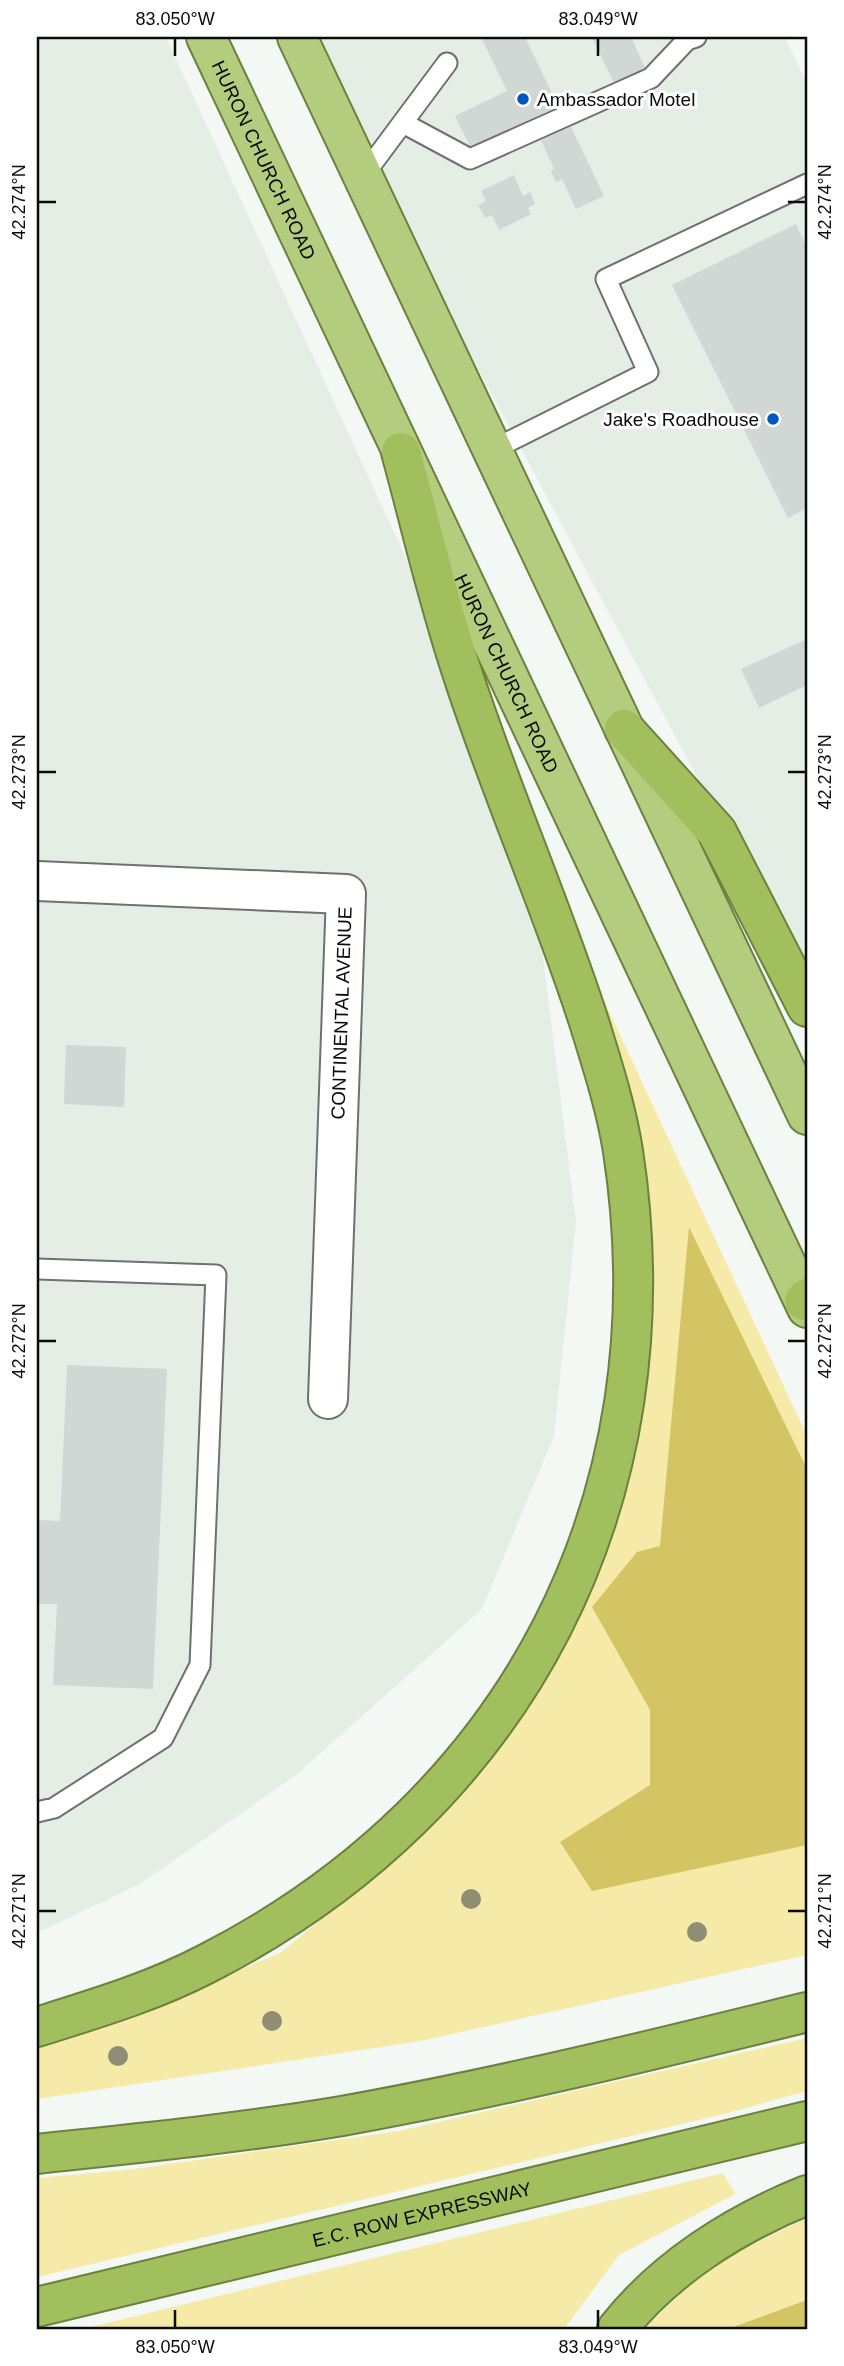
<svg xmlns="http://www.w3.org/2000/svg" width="844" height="2366" font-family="Arial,sans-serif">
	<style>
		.built { fill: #e4eee4 }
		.green { fill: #f5eaa7 }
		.forest { fill: #d4c564 }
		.building { fill: #d0d7d4 }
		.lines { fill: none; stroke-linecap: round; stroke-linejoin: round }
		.service-casing { stroke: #6e726e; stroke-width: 23 }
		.minor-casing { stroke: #6e726e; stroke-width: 42 }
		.trunk-casing { stroke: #6d8040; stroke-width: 42 }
		.motorway-casing { stroke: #6d8040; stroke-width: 42 }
		.service { stroke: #fff; stroke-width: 19 }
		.minor { stroke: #fff; stroke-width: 38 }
		.trunk { stroke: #b4cc7e; stroke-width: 38 }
		.motorway { stroke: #a2bf5d; stroke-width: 38 }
		.tree { fill: #8f8d74 }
		.ticks { fill: none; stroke: #0a0c0a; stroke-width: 2.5 }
		.poi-dot { fill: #0057c0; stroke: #fff; stroke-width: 2.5 }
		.labels { text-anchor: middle; stroke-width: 6; stroke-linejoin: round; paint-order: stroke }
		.poi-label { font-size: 19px; fill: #0a0c0a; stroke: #fff; text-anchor: start }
		.street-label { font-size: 19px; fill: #0a0c0a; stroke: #fff }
		.neatline { fill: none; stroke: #0a0c0a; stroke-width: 2.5 }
		.ticks-label { font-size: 18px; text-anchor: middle; fill: #0a0c0a }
	</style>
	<rect width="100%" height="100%" fill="#f4f8f4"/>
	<path class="built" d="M 37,37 L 166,37 L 467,691 L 536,901 L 576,1222 L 554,1436 L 482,1609 L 296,1775 L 140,1884 L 37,1933 Z
		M 319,37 L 785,37 L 807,84 L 807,982 L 468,350 Z"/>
	<path class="green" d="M 600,992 L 807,1436 L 807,1955 L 421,2041 L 37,2099 L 37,2041 L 113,2022 L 280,1953 L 389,1864 L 499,1746 L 638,1382 L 591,995 Z
		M 807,2038 L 807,2091 L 724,2114 L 37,2277 L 37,2178 L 135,2169 L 399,2131 Z
		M 723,2173 L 735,2194 L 619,2255 L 564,2329 L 83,2329 Z
		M 807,2218 L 807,2329 L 644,2329 L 710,2265 Z"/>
	<path class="forest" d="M 689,1227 L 807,1469 L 807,1845 L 592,1891 L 560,1842 L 650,1785 L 650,1710 L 592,1607 L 637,1552 L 660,1546 Z
		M 807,2300 L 807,2329 L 728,2329 Z"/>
	<path class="building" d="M 481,37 L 525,37 L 558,106 L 471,148 L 455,116 L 507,91 Z
		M 592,37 L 631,37 L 646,70 L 615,85 Z
		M 571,127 L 604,196 L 576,209 L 562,179 L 556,182 L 551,171 L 554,169 L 541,140 Z
		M 514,175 L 523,196 L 530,192 L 535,204 L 528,208 L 531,214 L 499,230 L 492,215 L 485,218 L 478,205 L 486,201 L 481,191 Z
		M 796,224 L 807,248 L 807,508 L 788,518 L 672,285 Z
		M 807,639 L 807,685 L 759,708 L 741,669 Z
		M 66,1045 L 126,1047 L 124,1107 L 64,1104 Z
		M 67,1365 L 167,1369 L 153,1689 L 53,1685 L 57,1604 L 37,1604 L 37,1520 L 60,1521 Z"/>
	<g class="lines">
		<g class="service-casing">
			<path id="service" d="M 403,123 L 470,159 L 651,78 L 687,40 L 696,37
				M 363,176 L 447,63
				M 492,450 L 648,372 L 606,279 L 807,184
				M 37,1269 L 216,1275 L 200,1665 L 163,1738 L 54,1808 L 37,1812"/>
		</g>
		<g class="minor-casing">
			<path id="minor" d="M 37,881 L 346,894 L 328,1399"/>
		</g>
		<g class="trunk-casing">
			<g id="trunk">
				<path id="s1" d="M 206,37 L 807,1308"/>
				<path d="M 297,37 L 807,1115"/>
			</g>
		</g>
		<g class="motorway-casing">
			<g id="motorway">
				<path d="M 624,729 L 717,832 L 807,1007"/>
				<path d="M 804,1301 L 807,1298"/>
				<path d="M 37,2027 C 94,2009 152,1992 206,1964 C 519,1804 676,1498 623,1151 C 616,1107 602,1064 589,1022 C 551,904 500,790 462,672 C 438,600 421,525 401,452"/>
				<path d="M 37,2154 C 139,2143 241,2133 342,2116 C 498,2088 653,2050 807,2012"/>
				<path id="s2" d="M 37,2307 L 807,2121"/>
				<path d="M 617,2329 C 665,2268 735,2224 807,2195"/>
			</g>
		</g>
		<use href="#service" class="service"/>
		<use href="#minor" class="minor"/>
		<use href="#trunk" class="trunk"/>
		<use href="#motorway" class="motorway"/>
	</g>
	<g class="tree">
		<circle cx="471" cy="1899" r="10"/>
		<circle cx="697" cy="1932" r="10"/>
		<circle cx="272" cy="2021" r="10"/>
		<circle cx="118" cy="2056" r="10"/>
	</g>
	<path class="ticks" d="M 175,38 L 175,56M 598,38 L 598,56M 38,202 L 56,202M 788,202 L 806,202M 38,772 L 56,772M 788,772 L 806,772M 38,1341 L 56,1341M 788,1341 L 806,1341M 38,1911 L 56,1911M 788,1911 L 806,1911M 175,2310 L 175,2328M 598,2310 L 598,2328"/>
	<g class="poi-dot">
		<circle cx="523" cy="99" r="7"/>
		<circle cx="773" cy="419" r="7"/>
	</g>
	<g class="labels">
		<g class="poi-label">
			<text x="537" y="106">Ambassador Motel</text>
			<text x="759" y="426" text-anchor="end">Jake's Roadhouse</text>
		</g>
		<g class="street-label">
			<text dy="7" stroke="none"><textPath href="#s1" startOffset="136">HURON CHURCH ROAD</textPath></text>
			<text dy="7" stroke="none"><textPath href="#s1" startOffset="704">HURON CHURCH ROAD</textPath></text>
			<text transform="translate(341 1013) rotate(-88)" y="7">CONTINENTAL AVENUE</text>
			<text dy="7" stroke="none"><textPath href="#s2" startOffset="396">E.C. ROW EXPRESSWAY</textPath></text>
		</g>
	</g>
	<rect width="844" height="2366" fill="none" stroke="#ffffff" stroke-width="77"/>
	<rect x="38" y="38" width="768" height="2290" class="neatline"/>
	<g class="ticks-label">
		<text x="175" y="25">83.050°W</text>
		<text x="598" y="25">83.049°W</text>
		<text transform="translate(19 202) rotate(-90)" y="6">42.274°N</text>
		<text transform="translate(825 202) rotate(-90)" y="6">42.274°N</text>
		<text transform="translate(19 772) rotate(-90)" y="6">42.273°N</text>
		<text transform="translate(825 772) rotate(-90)" y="6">42.273°N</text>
		<text transform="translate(19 1341) rotate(-90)" y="6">42.272°N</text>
		<text transform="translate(825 1341) rotate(-90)" y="6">42.272°N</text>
		<text transform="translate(19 1911) rotate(-90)" y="6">42.271°N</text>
		<text transform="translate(825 1911) rotate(-90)" y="6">42.271°N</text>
		<text x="175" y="2353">83.050°W</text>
		<text x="598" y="2353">83.049°W</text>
	</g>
</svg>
